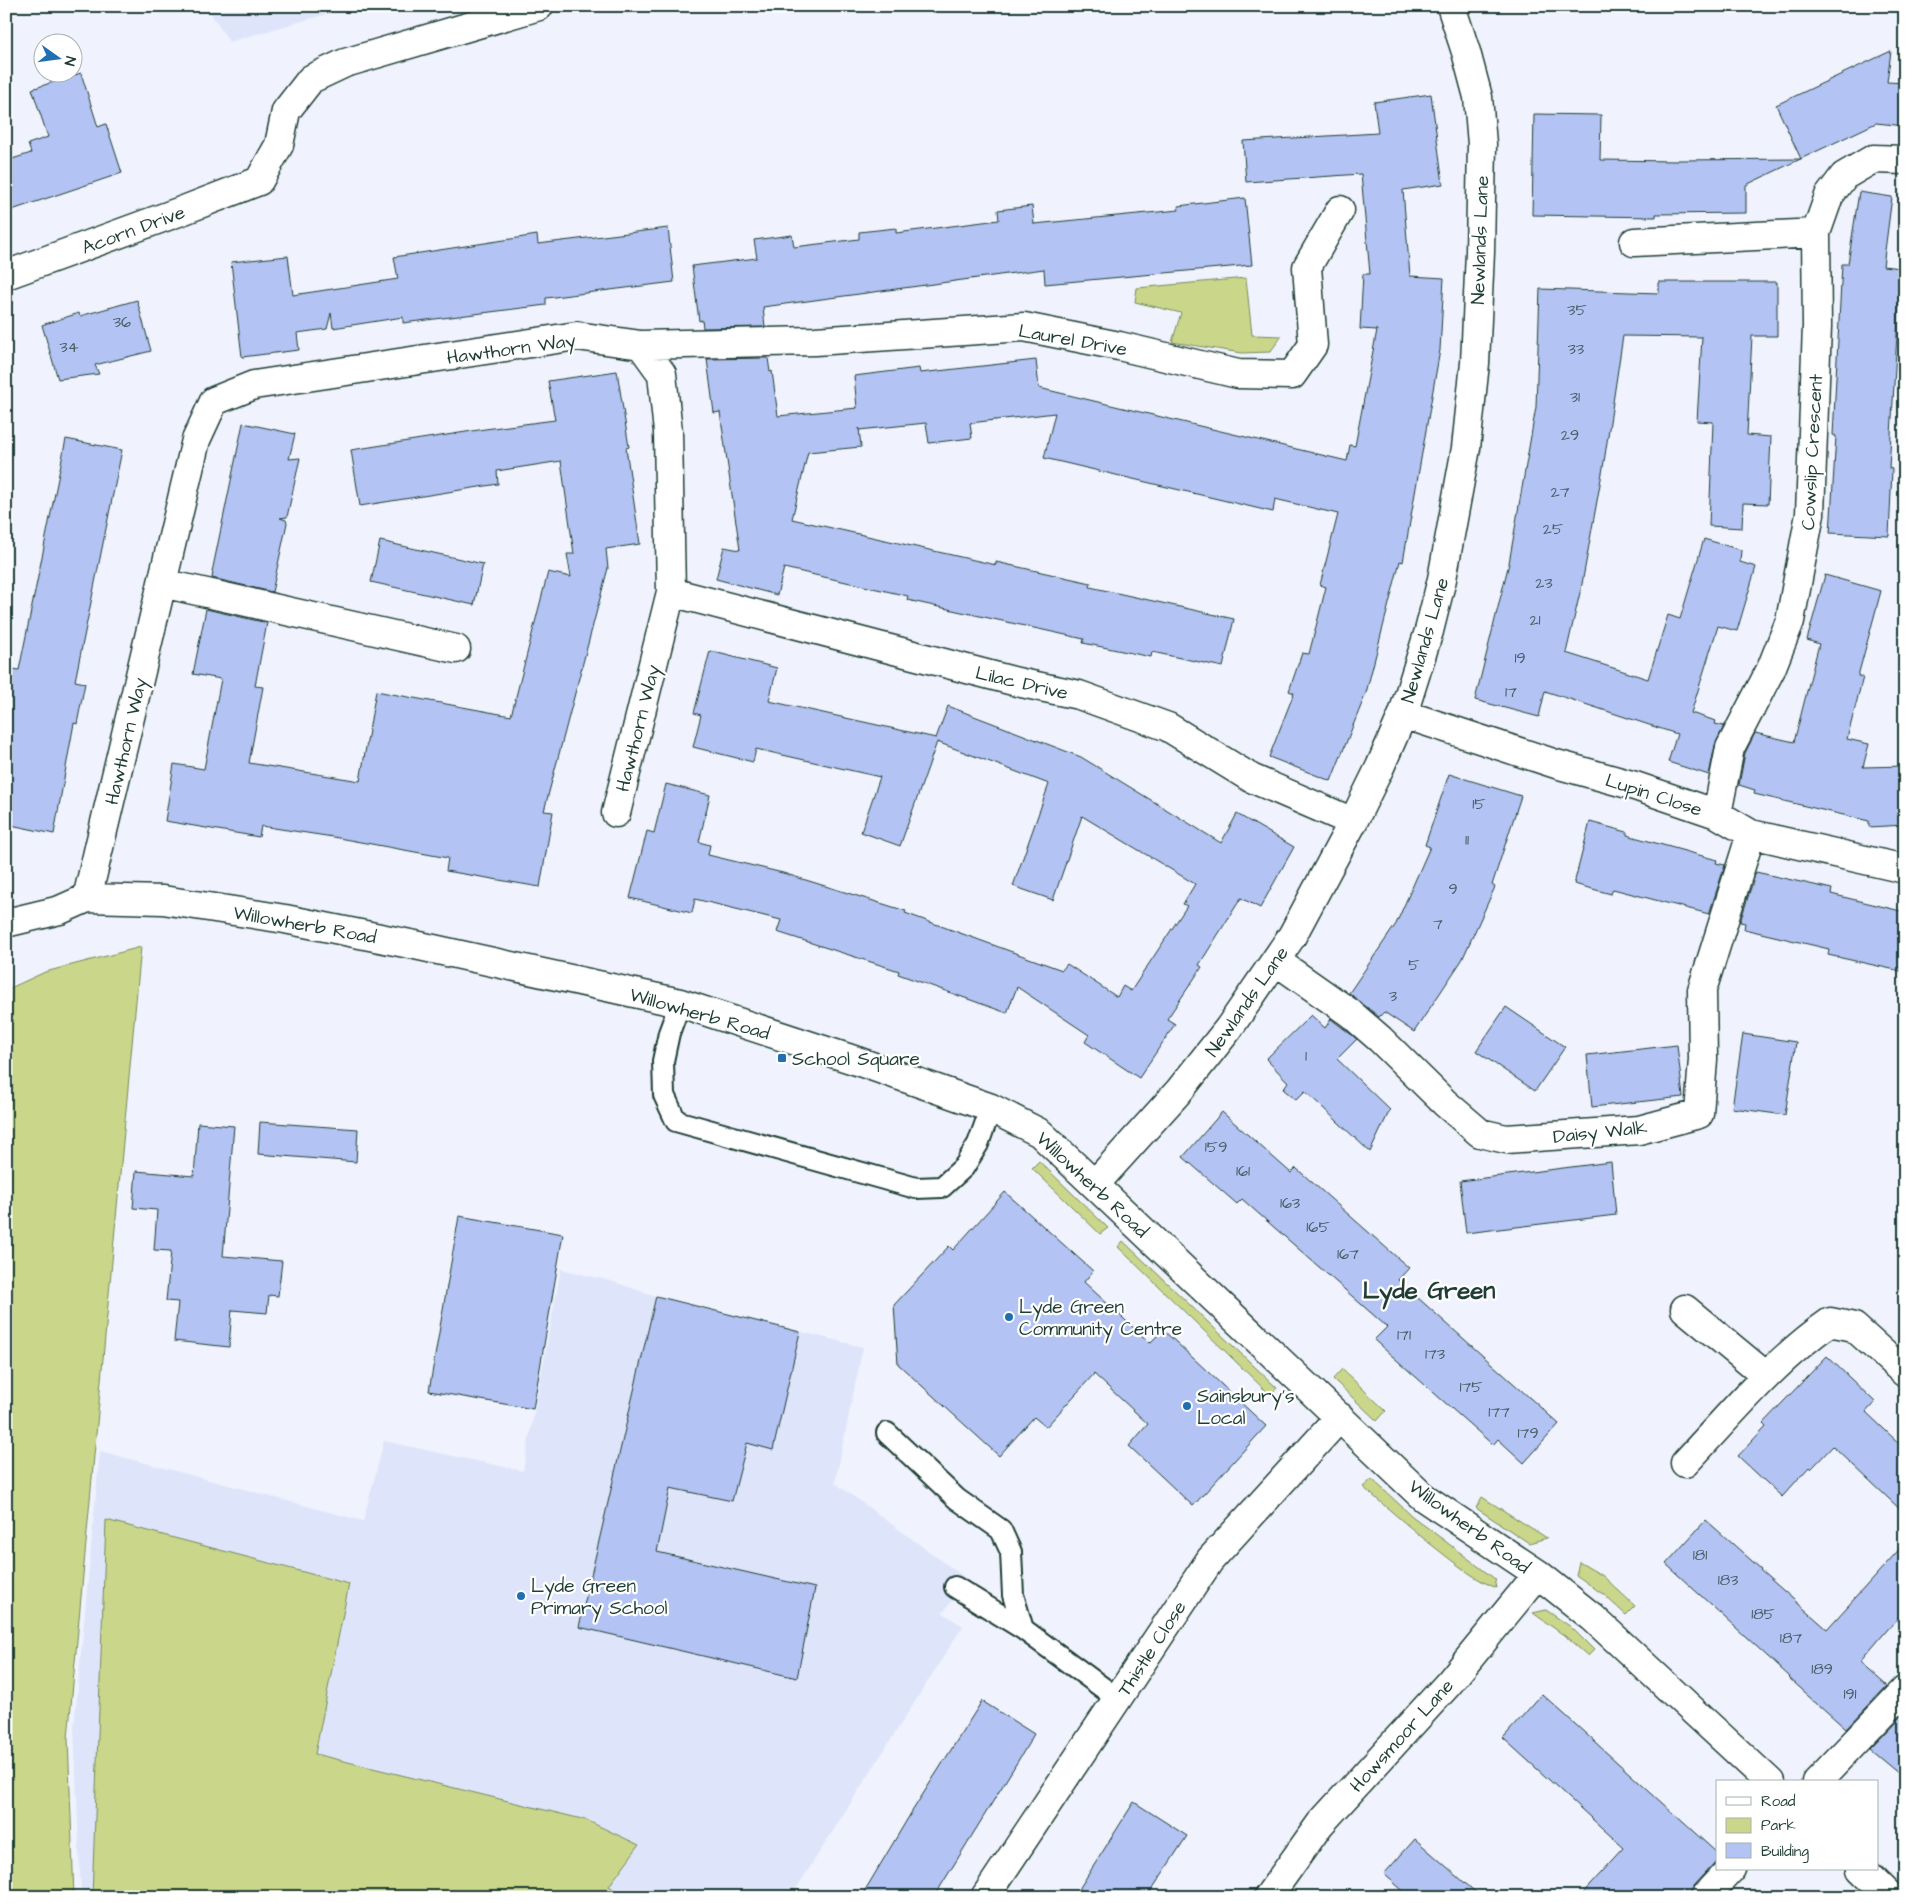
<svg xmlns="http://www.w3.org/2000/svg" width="1911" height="1903" font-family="'Architects Daughter',sans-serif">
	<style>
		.built { fill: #dee5fa }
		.green { fill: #cad68a; stroke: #748a5f }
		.building { fill: #b3c3f3; stroke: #1f3d34 }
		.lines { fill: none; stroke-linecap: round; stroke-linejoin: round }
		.service-casing { stroke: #1f3d34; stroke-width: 24 }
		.minor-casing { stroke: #1f3d34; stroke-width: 31 }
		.service { stroke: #fff; stroke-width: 20 }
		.minor { stroke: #fff; stroke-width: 28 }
		.poi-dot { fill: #1f6fb2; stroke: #fff; stroke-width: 2 }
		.labels { text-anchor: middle; stroke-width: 4.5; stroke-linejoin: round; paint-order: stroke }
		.number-label { font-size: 16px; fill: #445e64 }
		.street-label { font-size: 19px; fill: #1f3d34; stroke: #fff }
		.poi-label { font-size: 19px; fill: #1f3d34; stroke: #fff; text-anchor: start }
		.district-label { font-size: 24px; font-weight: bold; fill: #1f3d34; stroke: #fff }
	</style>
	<rect width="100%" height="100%" fill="#f0f3fd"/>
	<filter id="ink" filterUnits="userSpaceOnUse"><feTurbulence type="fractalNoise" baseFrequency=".02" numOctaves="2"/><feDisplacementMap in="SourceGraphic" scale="10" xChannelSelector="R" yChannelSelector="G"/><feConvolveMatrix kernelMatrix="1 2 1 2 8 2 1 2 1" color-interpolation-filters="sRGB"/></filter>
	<g filter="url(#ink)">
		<path class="built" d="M 206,6 L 355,6 L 229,42 Z
			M 561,1269 L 611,1281 L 656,1296 L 863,1347 L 835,1483 L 967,1579 L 943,1613 L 963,1626 L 791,1897 L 81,1897 L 74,1728 L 100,1451 L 363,1521 L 384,1441 L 523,1471 Z"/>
		<path class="green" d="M 1246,278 L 1252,335 L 1282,336 L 1270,352 L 1242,353 L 1172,342 L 1181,313 L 1135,302 L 1137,288 Z
			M 141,947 L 68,1738 L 74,1897 L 6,1897 L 6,990 L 45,972 Z
			M 1039,1161 L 1108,1228 L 1100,1234 L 1032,1168 Z
			M 1123,1241 L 1277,1388 L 1270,1395 L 1118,1247 Z
			M 1342,1369 L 1386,1411 L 1377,1421 L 1333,1379 Z
			M 1372,1479 L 1412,1516 L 1495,1579 L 1497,1588 C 1478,1581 1463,1569 1447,1557 C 1418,1535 1391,1511 1363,1487 Z
			M 1482,1497 L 1547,1538 L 1529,1543 L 1476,1508 Z
			M 106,1520 L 349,1584 L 315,1754 L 586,1820 L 639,1845 L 609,1886 L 625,1897 L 92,1897 Z
			M 1579,1562 L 1603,1576 L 1635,1606 L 1626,1615 L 1604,1595 L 1576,1575 Z
			M 1546,1610 L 1571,1627 L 1594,1650 L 1588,1656 L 1565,1636 L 1533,1613 Z"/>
		<path class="building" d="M 1891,51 L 1887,82 L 1905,83 L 1905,126 L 1876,123 L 1746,185 L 1746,213 L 1656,214 L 1656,217 L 1532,215 L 1534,114 L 1601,115 L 1600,160 L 1677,161 L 1677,160 L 1801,159 L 1776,105 Z
			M 81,73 L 98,127 L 106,124 L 122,173 L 6,212 L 6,161 L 31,153 L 28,144 L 48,137 L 32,89 Z
			M 1431,94 L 1443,184 L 1403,190 L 1410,276 L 1444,278 L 1440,350 L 1403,562 L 1400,561 L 1366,693 L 1331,781 L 1269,757 L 1294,693 L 1289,691 L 1302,653 L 1309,654 L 1326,587 L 1320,585 L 1338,514 L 1275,499 L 1273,512 L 1044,458 L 1055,413 L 970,423 L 972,438 L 929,443 L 926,423 L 859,430 L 859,428 L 861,447 L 808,452 L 792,519 L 996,565 L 996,562 L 1091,583 L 1090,587 L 1234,619 L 1223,667 L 1152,652 L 1151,657 L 1083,643 L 1084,639 L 907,600 L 908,596 L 784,568 L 777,595 L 716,579 L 724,547 L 740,550 L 720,412 L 714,413 L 707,359 L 768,358 L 770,372 L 772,371 L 778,416 L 857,408 L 854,376 L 919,368 L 920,373 L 1036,360 L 1039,388 L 1347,461 L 1350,445 L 1355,446 L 1377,330 L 1360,329 L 1363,274 L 1370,274 L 1361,174 L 1246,182 L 1243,141 L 1378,133 L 1374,102 Z
			M 1859,192 L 1892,197 L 1883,266 L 1901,268 L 1889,468 L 1892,469 L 1889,536 L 1830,533 L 1836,436 L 1833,435 L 1842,264 L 1848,264 Z
			M 1245,198 L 1252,265 L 1045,284 L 1044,269 L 763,307 L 765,327 L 703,328 L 702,320 L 699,321 L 692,266 L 757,258 L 754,240 L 792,235 L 794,247 L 859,239 L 859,232 L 896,228 L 896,233 L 999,220 L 998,210 L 1032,206 L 1034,224 L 1179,210 L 1178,206 Z
			M 668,228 L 674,282 L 546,298 L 546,305 L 403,323 L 403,317 L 333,328 L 331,313 L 327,329 L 297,333 L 299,350 L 242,357 L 231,262 L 288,256 L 293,295 L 398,279 L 394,257 L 537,235 L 538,244 Z
			M 1659,282 L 1777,282 L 1777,336 L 1752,336 L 1747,435 L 1771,437 L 1768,504 L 1743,503 L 1742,528 L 1709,526 L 1713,422 L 1697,421 L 1702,337 L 1623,336 L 1604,462 L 1582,584 L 1566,653 L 1648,679 L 1668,615 L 1680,619 L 1704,539 L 1741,550 L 1740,562 L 1756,567 L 1737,631 L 1718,626 L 1691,713 L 1716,721 L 1715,724 L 1724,726 L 1715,745 L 1709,775 L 1668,762 L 1677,734 L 1545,691 L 1539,717 L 1475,700 L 1509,563 L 1536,407 L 1540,289 L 1659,293 Z
			M 137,300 L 151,351 L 95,365 L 99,374 L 58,379 L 42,325 L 79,313 L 80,316 Z
			M 617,371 L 629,447 L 626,448 L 640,544 L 606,549 L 608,568 L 544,811 L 553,812 L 540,887 L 446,871 L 448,858 L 333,837 L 261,826 L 259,837 L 165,821 L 174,764 L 204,769 L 221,679 L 193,674 L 206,609 L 267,623 L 255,686 L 263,687 L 249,763 L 360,781 L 376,691 L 511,716 L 548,572 L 571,577 L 567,554 L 574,554 L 561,461 L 497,471 L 498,484 L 360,506 L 351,450 L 485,429 L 555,420 L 548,381 Z
			M 243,423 L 295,434 L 289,459 L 300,458 L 287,517 L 280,518 L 286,520 L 287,523 L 272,592 L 212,578 L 213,572 L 212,572 Z
			M 66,439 L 122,450 L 75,681 L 85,683 L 77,724 L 74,723 L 54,834 L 6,824 L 6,668 L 19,670 Z
			M 380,541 L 483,564 L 474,605 L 371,582 Z
			M 1825,575 L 1881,591 L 1858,676 L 1863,677 L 1847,739 L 1869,744 L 1863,767 L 1905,766 L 1905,825 L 1869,827 L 1869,821 L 1754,794 L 1755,790 L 1739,785 L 1745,753 L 1755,733 L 1794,742 L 1819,644 L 1807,640 Z
			M 710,651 L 777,668 L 769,701 L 936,738 L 948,706 L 1081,757 L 1221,843 L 1237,814 L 1294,847 L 1260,908 L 1241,898 L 1199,965 L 1202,967 L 1167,1019 L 1175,1024 L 1139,1078 L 1085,1042 L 1089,1035 L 1017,987 L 1007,1013 L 898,974 L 899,971 L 777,932 L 781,920 L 695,899 L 692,913 L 630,898 L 647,831 L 654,833 L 666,784 L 710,795 L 699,842 L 710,845 L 708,855 L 783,873 L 906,911 L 905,913 L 1062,970 L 1067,964 L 1117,997 L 1123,986 L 1131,991 L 1187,906 L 1183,904 L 1195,884 L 1082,816 L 1053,900 L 1013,886 L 1049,784 L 937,742 L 900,846 L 861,832 L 880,777 L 756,749 L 753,762 L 693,747 L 701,715 L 694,713 Z
			M 1449,774 L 1521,796 L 1492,885 L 1495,887 L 1462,960 L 1414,1032 L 1384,1012 L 1379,1017 L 1349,993 L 1396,924 L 1430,847 L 1425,845 Z
			M 1590,822 L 1627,832 L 1627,835 L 1717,860 L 1716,863 L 1725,865 L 1709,914 L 1613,889 L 1611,894 L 1574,884 Z
			M 1756,872 L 1832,889 L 1831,894 L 1905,912 L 1905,972 L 1828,955 L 1829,949 L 1744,929 L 1745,923 L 1740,922 Z
			M 1506,1007 L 1565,1047 L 1535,1091 L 1476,1051 Z
			M 1311,1015 L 1325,1028 L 1331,1019 L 1357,1039 L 1337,1059 L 1390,1110 L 1370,1152 L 1305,1091 L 1296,1100 L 1283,1089 L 1288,1082 L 1266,1059 Z
			M 1743,1034 L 1796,1042 L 1785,1115 L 1732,1108 Z
			M 1677,1045 L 1683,1097 L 1592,1107 L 1587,1055 Z
			M 1222,1112 L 1291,1173 L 1296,1168 L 1409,1268 L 1398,1280 L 1559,1424 L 1524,1463 L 1498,1439 L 1493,1445 L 1374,1340 L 1387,1327 L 1242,1199 L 1237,1204 L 1183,1157 Z
			M 260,1122 L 358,1129 L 356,1162 L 258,1154 Z
			M 198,1123 L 234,1126 L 223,1256 L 282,1261 L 278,1296 L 269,1295 L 267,1313 L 232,1310 L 229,1347 L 174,1341 L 178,1302 L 166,1301 L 171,1251 L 154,1250 L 157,1210 L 133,1208 L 136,1171 L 194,1176 Z
			M 1611,1162 L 1616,1215 L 1466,1233 L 1460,1181 Z
			M 1005,1192 L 1093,1271 L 1084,1282 L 1150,1343 L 1163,1330 L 1266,1426 L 1193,1506 L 1129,1446 L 1148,1424 L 1094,1374 L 1046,1427 L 1034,1417 L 999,1456 L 898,1364 L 894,1305 L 949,1246 L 953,1250 Z
			M 459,1216 L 563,1234 L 533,1409 L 429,1391 Z
			M 656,1296 L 800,1332 L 773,1450 L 747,1443 L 732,1501 L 670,1488 L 657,1552 L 815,1588 L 797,1678 L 579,1627 Z
			M 1827,1356 L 1875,1402 L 1866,1412 L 1905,1449 L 1905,1514 L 1833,1446 L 1811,1469 L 1809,1467 L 1782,1497 L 1738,1456 L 1766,1426 L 1763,1423 Z
			M 1706,1520 L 1761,1569 L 1760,1570 L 1827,1629 L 1905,1543 L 1905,1609 L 1860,1662 L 1887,1686 L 1846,1729 L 1789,1678 L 1790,1677 L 1666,1564 Z
			M 1542,1694 L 1717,1853 L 1717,1861 L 1694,1886 L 1690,1897 L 1579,1897 L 1624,1848 L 1503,1738 Z
			M 982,1701 L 1034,1734 L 1021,1756 L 934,1897 L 861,1897 L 911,1813 Z
			M 1905,1713 L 1905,1778 L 1870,1749 Z
			M 1134,1802 L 1187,1836 L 1147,1897 L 1074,1897 Z
			M 1415,1839 L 1481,1897 L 1410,1897 L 1384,1874 Z"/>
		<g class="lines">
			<g class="service-casing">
				<path id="service" d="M 680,1003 L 669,1033 L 663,1061 L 664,1095 L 676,1121 L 916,1188 L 942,1187 L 964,1167 L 978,1144 L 991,1108
					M 887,1433 L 957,1499 L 1001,1530 L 1011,1552 L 1013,1595 L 1023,1629 L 1118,1699
					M 955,1587 L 1023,1629"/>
			</g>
			<g class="minor-casing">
				<path id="minor" d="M 1634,242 L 1816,233
					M 6,275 L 184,210 L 259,181 L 279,145 L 286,111 L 311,79 L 345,63 L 539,6
					M 641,345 L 815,341 L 1024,327 L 1119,346 L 1238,374 L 1292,375 L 1313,345 L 1307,267 L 1340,210
					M 162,583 L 456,649
					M 671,592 L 1017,682 L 1079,695 L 1168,727 L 1251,778 L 1353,822
					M 1403,714 L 1556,764 L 1635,786 L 1717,814 L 1751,834 L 1905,869
					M 1717,814 L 1730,748 L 1771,669 L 1790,621 L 1810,514 L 1817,326 L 1816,233 L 1829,196 L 1844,176 L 1873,159 L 1905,160
					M 87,898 L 196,440 L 214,401 L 254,385 L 577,336 L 641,345 L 662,374 L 668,432 L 671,592 L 616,813
					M 6,923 L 60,910 L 87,898 L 163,900 L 285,919 L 415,945 L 680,1003 L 857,1061 L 991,1108 L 1040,1133 L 1423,1497 L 1538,1574 L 1592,1617 L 1770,1782
					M 1276,961 L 1350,1013 L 1380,1039 L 1445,1103 L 1480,1133 L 1506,1139 L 1639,1130 L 1699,1114 L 1703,1059 L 1702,990 L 1751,834
					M 1095,1184 L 1179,1091 L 1229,1028 L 1292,936 L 1353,822 L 1380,767 L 1403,714 L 1429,631 L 1442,579 L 1466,448 L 1475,363 L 1480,252 L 1482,144 L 1478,97 L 1466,52 L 1451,6
					M 1685,1309 L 1766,1376
					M 1685,1463 C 1731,1414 1775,1360 1830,1322 L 1854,1327 L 1905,1373
					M 1817,1782 L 1905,1690
					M 1861,1869 L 1890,1897
					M 985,1897 L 1210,1560 L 1340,1417
					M 1268,1897 L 1320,1824 L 1449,1683 L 1538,1574
					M 1705,1897 L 1731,1869"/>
			</g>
			<use href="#service" class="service"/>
			<use href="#minor" class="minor"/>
		</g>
	</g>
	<g class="poi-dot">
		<rect x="777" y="1053" width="10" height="10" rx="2.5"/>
		<circle cx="1009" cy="1317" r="5"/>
		<circle cx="1187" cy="1406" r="5"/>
		<circle cx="521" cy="1596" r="5"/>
	</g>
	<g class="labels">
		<g class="number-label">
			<text x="1577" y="315">35</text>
			<text x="122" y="327">36</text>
			<text x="69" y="352">34</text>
			<text x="1576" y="354">33</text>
			<text x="1575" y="402">31</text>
			<text x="1570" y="440">29</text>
			<text x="1560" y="497">27</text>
			<text x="1553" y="534">25</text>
			<text x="1544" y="588">23</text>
			<text x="1535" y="625">21</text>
			<text x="1520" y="663">19</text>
			<text x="1511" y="697">17</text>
			<text x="1479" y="809">15</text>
			<text x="1467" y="845">11</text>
			<text x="1453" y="894">9</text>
			<text x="1438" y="929">7</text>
			<text x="1414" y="970">5</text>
			<text x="1393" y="1001">3</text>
			<text x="1306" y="1061">1</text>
			<text x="1216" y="1152">159</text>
			<text x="1243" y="1176">161</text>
			<text x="1290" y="1208">163</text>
			<text x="1318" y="1232">165</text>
			<text x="1348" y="1259">167</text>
			<text x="1404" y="1340">171</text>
			<text x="1435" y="1359">173</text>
			<text x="1471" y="1392">175</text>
			<text x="1499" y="1417">177</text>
			<text x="1528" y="1438">179</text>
			<text x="1700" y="1560">181</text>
			<text x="1728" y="1585">183</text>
			<text x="1763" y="1619">185</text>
			<text x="1791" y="1643">187</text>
			<text x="1822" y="1674">189</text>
			<text x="1850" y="1699">191</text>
		</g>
		<g class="street-label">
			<text transform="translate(133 229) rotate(-20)" y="7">Acorn Drive</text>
			<text transform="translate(1479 240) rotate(-88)" y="7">Newlands Lane</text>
			<text transform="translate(1073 339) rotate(10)" y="7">Laurel Drive</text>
			<text transform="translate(511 348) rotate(-8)" y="7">Hawthorn Way</text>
			<text transform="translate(1811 452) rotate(-87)" y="7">Cowslip Crescent</text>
			<text transform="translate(1424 640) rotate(-74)" y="7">Newlands Lane</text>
			<text transform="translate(1022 682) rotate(13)" y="7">Lilac Drive</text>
			<text transform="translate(637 728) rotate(-76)" y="7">Hawthorn Way</text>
			<text transform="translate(125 741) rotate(-77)" y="7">Hawthorn Way</text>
			<text transform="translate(1654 794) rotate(18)" y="7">Lupin Close</text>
			<text transform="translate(305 924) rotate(10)" y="7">Willowherb Road</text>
			<text transform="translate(1246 1001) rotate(-55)" y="7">Newlands Lane</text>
			<text transform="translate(700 1013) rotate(16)" y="7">Willowherb Road</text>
			<text transform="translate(1600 1131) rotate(-6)" y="7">Daisy Walk</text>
			<text transform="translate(1093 1184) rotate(43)" y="7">Willowherb Road</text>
			<text transform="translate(1470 1526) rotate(36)" y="7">Willowherb Road</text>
			<text transform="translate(1151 1648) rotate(-57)" y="7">Thistle Close</text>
			<text transform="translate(1401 1735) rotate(-48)" y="7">Howsmoor Lane</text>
		</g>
		<g class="poi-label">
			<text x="792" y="1065">School Square</text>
			<text x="1019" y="1313">Lyde Green<tspan x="1019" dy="22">Community Centre</tspan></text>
			<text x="1197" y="1402">Sainsbury's<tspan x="1197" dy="22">Local</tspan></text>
			<text x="531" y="1592">Lyde Green<tspan x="531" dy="22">Primary School</tspan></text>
		</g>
		<g class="district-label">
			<text x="1429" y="1298">Lyde Green</text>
		</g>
	</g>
	<rect width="1911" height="1903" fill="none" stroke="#fff" stroke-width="25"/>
	<rect x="12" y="12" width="1886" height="1878" fill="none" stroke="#1f3d34" stroke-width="2" filter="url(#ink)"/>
	<rect x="1716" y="1780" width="162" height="90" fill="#ffffff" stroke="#a5b1ae"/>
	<rect x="1726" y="1797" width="25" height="8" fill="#ffffff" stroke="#a5b1ae"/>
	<text x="1761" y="1806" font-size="15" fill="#1f3d34">Road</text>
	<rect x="1726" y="1818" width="25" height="15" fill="#cad68a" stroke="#a5b1ae"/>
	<text x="1761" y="1830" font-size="15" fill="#1f3d34">Park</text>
	<rect x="1726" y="1843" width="25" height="15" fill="#b3c3f3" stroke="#a5b1ae"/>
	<text x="1761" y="1856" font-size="15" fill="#1f3d34">Building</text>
	<g transform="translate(58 58) rotate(104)"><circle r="24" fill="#ffffff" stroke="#a5b1ae"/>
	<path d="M0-4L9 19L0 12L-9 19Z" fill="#1f6fb2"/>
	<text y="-8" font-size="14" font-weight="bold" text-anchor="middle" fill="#1f3d34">N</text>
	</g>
</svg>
